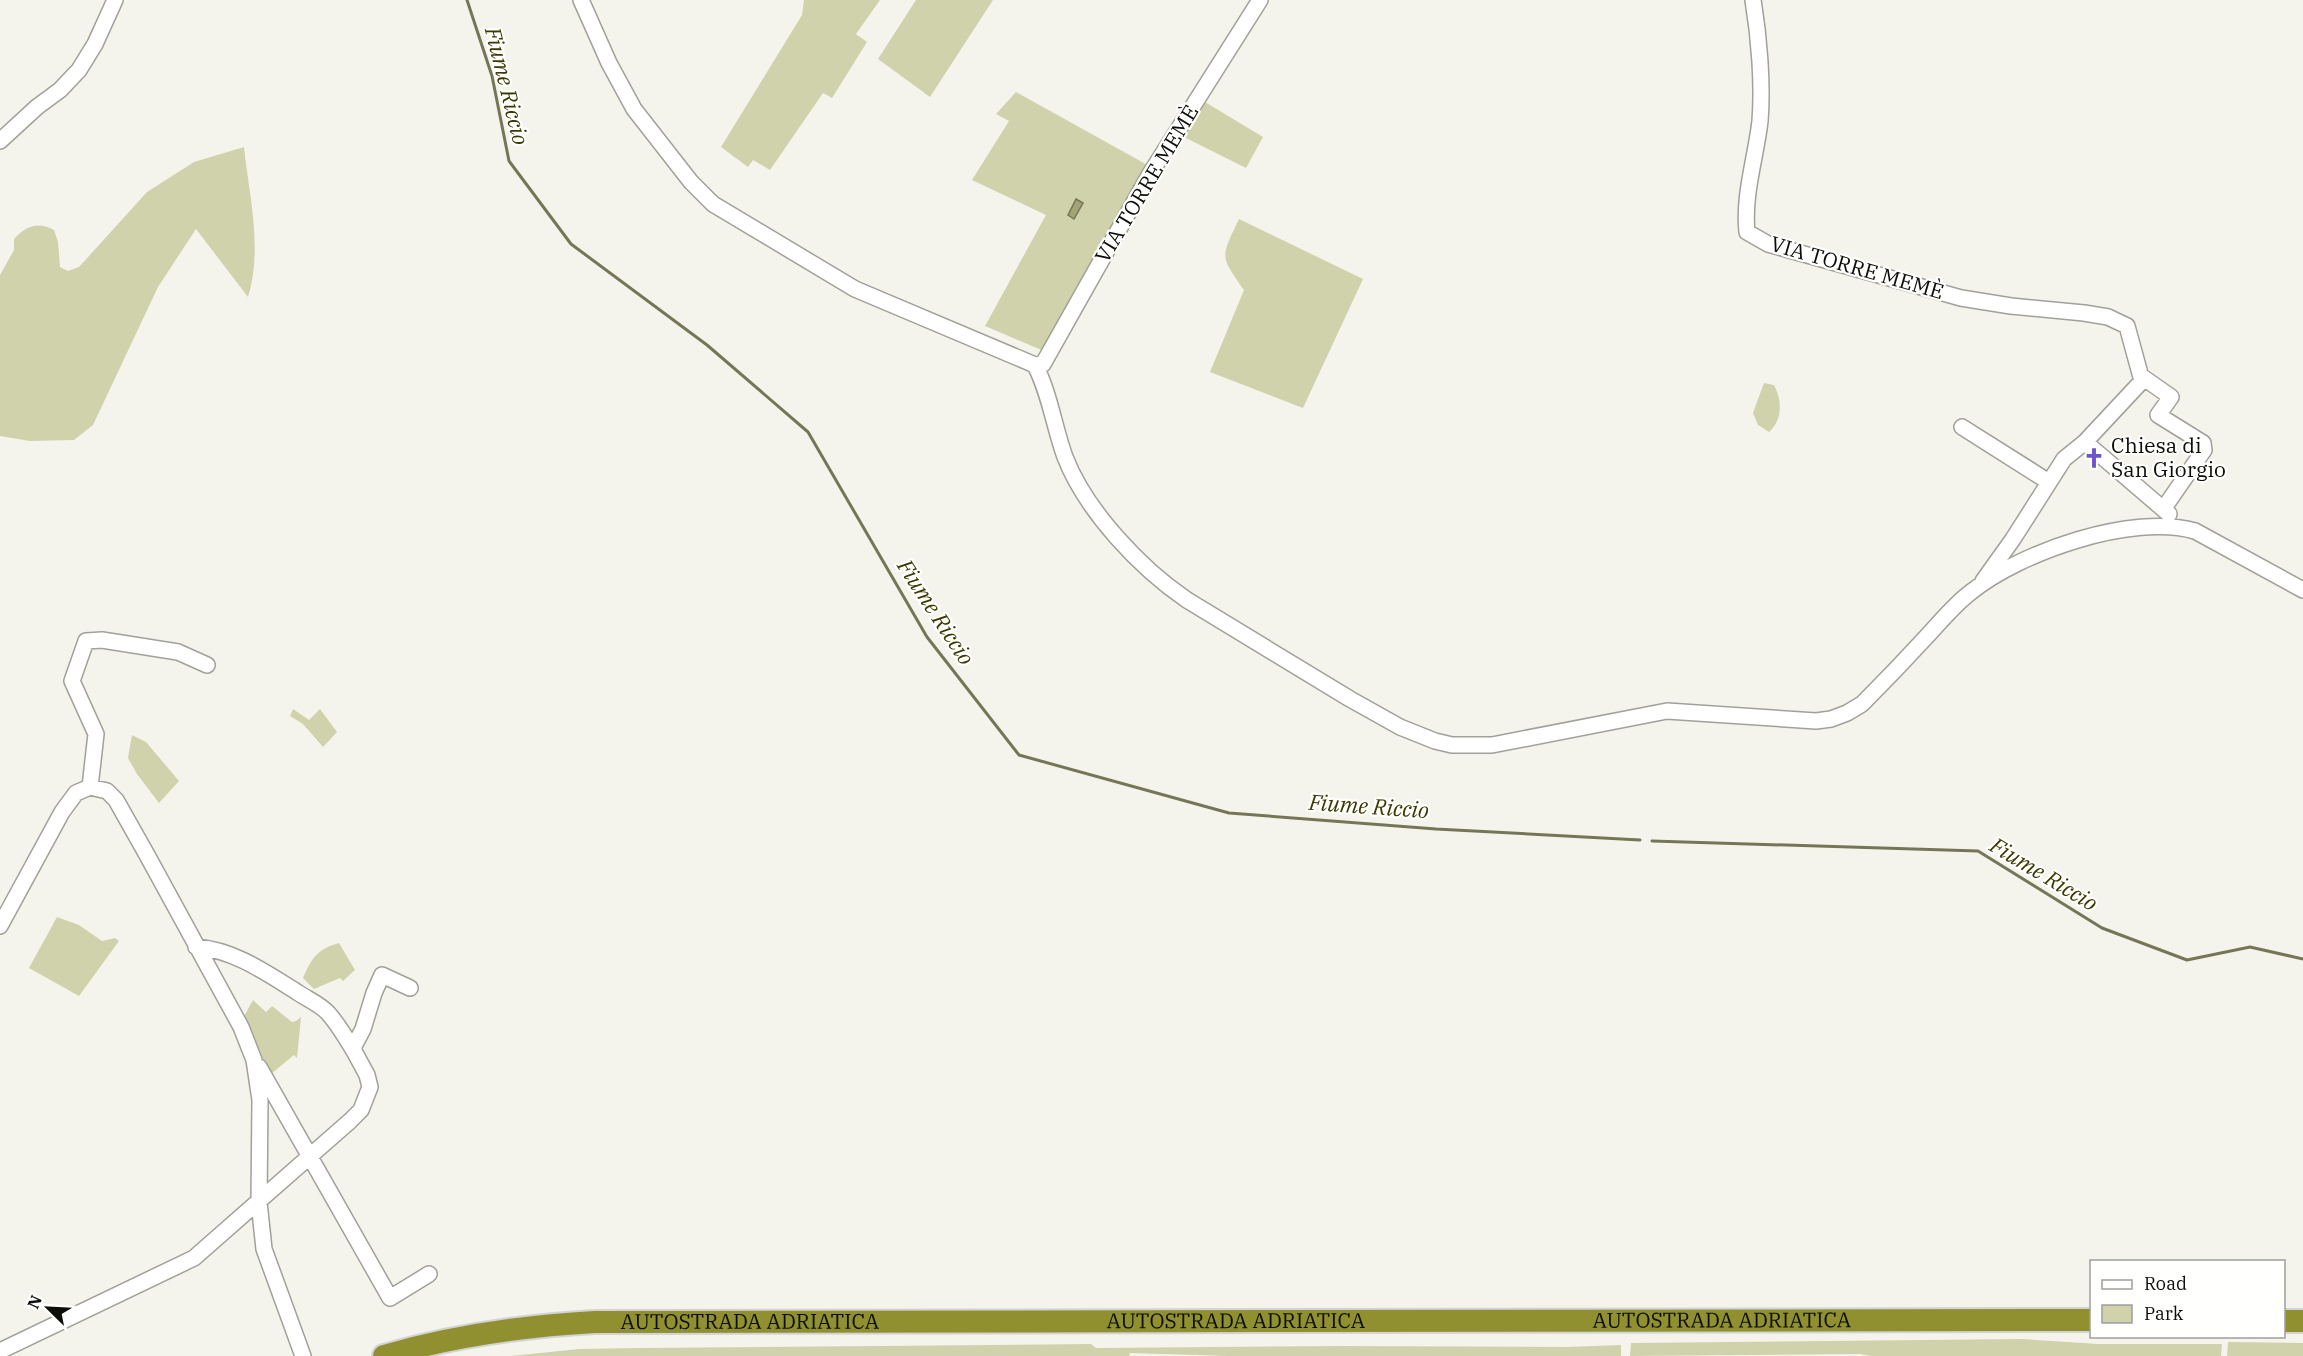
<svg xmlns="http://www.w3.org/2000/svg" width="2303" height="1356" font-family="'IBM Plex Serif',serif">
	<style>
		.green { fill: #d0d2ab }
		.water { fill: #a2a376; stroke: #757656; stroke-width: 1.5 }
		.lines { fill: none; stroke-linecap: round; stroke-linejoin: round }
		.stream { stroke: #757656; stroke-width: 3 }
		.minor-casing { stroke: #a1a19a; stroke-width: 18 }
		.highway-casing { stroke: #d3d3d3; stroke-width: 26 }
		.minor { stroke: #fff; stroke-width: 15 }
		.highway { stroke: #909031; stroke-width: 22 }
		.labels { text-anchor: middle; stroke-width: 4.5; stroke-linejoin: round; paint-order: stroke }
		.street-label { font-size: 21px; fill: #0d0d0a; stroke: #fffffe }
		.poi-label { font-size: 21px; fill: #0d0d0a; stroke: #fffffe; text-anchor: start }
		.water-label { font-size: 22px; font-style: italic; fill: #3a3900; stroke: #fffffe }
	</style>
	<rect width="100%" height="100%" fill="#f4f4ed"/>
	<path class="green" d="M 804,0 L 880,0 L 856,34 L 867,42 L 832,98 L 823,93 L 770,170 L 753,160 L 748,167 L 721,147 L 802,15 Z
		M 916,0 L 993,0 L 930,97 L 878,59 Z
		M 1016,92 L 1151,167 L 1044,351 L 985,326 L 1046,215 L 972,180 L 1009,121 L 996,114 Z
		M 1200,99 L 1263,137 L 1246,168 L 1178,134 Z
		M 244,147 C 249,195 263,249 248,297 L 196,229 L 158,287 L 93,425 L 74,440 L 30,441 L 0,436 L 0,275 L 14,250 L 14,239 C 26,226 38,221 54,230 L 58,242 L 60,267 L 68,271 L 79,267 L 147,192 L 194,162 Z
		M 1239,219 L 1363,279 L 1303,408 L 1210,372 L 1244,290 C 1220,255 1220,259 1239,219 Z
		M 1764,383 L 1774,385 C 1782,400 1783,420 1769,432 L 1758,425 L 1753,413 Z
		M 293,709 L 309,720 L 320,709 L 337,732 L 323,747 L 303,724 L 290,716 Z
		M 132,735 L 146,742 L 179,781 L 159,803 L 137,774 L 128,758 Z
		M 57,917 L 79,925 L 102,941 L 115,938 L 119,941 L 79,996 L 29,968 Z
		M 339,943 L 355,970 L 343,981 L 340,978 L 314,989 L 303,978 C 312,957 318,949 339,943 Z
		M 253,1000 L 266,1012 L 272,1006 L 292,1022 L 296,1021 L 301,1017 L 297,1058 L 294,1055 L 271,1074 L 242,1020 Z
		M 2021,1339 L 2098,1344 L 2222,1344 L 2221,1356 L 1871,1356 L 1860,1354 L 1630,1356 L 1631,1343 Z
		M 2228,1342 L 2303,1343 L 2303,1356 L 2227,1356 Z
		M 1091,1344 L 1096,1348 L 1340,1346 L 1567,1347 L 1621,1345 L 1621,1356 L 1227,1356 L 1130,1353 L 1129,1356 L 511,1356 L 579,1349 L 639,1348 Z"/>
	<path class="water" d="M 1076,199 L 1083,203 L 1074,219 L 1068,215 Z"/>
	<g class="lines">
		<path class="stream" d="M 467,0 L 492,76 L 509,161 L 571,244 L 707,345 L 808,432 L 927,637 L 1019,755 L 1229,813 L 1436,829 L 1640,840
			M 1652,841 L 1978,851 L 2102,928 L 2187,960 L 2250,947 L 2303,959"/>
		<g class="minor-casing">
			<path id="minor" d="M 581,0 L 609,63 L 634,109 L 691,182 L 713,204 L 855,289 L 1035,365 C 1050,394 1054,427 1065,457 C 1086,511 1140,568 1187,600 L 1350,699 L 1400,727 L 1435,741 L 1452,745 L 1492,745 L 1667,711 L 1816,721 L 1831,719 L 1847,713 L 1862,704 C 1885,681 1907,658 1929,634 C 1942,620 1955,604 1971,592 C 2020,552 2133,513 2195,531 L 2303,590
				M 1753,0 C 1759,36 1763,84 1760,121 C 1756,157 1743,195 1747,232 L 1768,244 L 1961,298 L 2011,306 L 2084,313 L 2108,317 L 2127,326 L 2142,381 L 2085,442 L 2064,459 L 2013,539 L 1983,581
				M 0,141 L 37,107 L 60,90 L 79,70 L 95,44 L 115,0
				M 1035,365 L 1043,364 L 1150,174 L 1260,0
				M 2141,376 L 2171,397 L 2158,415 L 2203,443 L 2204,450 L 2164,508
				M 1962,427 L 2049,482
				M 2085,442 L 2169,514
				M 90,787 L 96,734 L 72,681 L 86,641 L 102,640 L 178,652 L 207,665
				M 0,926 L 62,812 L 76,793 L 90,787 L 107,791 L 116,800 L 147,855 L 241,1027 L 254,1060 L 260,1100 L 259,1202 L 264,1249 L 303,1356
				M 196,947 C 234,950 265,972 297,992 C 307,999 320,1004 328,1013 C 338,1024 346,1038 354,1051
				M 259,1067 L 390,1298 L 429,1274
				M 0,1351 L 194,1258 L 350,1121 L 361,1110 L 370,1087 L 367,1075 L 354,1051 L 354,1046 L 363,1029 L 374,993 L 382,975 L 410,988"/>
		</g>
		<g class="highway-casing">
			<g id="highway">
				<path d="M 2284,1321 L 2303,1321"/>
				<path id="s1" d="M 384,1356 C 453,1336 523,1326 595,1322 L 2092,1320"/>
			</g>
		</g>
		<use href="#minor" class="minor"/>
		<use href="#highway" class="highway"/>
	</g>
	<defs>
		<g id="church-bare" transform="scale(1.62)"><path d="M-1.2-6h2.4v3.5h3.3v2.4h-3.3V6h-2.4V-.1h-3.3v-2.4h3.3Z" fill="#6f53cc" stroke="#fffffe" stroke-width="2.5" paint-order="stroke"/></g>
	</defs>
	<g fill-rule="evenodd">
		<use href="#church-bare" x="2094" y="458"/>
	</g>
	<g class="labels">
		<g class="street-label">
			<text transform="translate(1147 184) rotate(-59)" y="7">VIA TORRE MEMÈ</text>
			<text transform="translate(1857 268) rotate(16)" y="7">VIA TORRE MEMÈ</text>
			<text dy="7" stroke="none"><textPath href="#s1" startOffset="1341">AUTOSTRADA ADRIATICA</textPath></text>
			<text dy="7" stroke="none"><textPath href="#s1" startOffset="855">AUTOSTRADA ADRIATICA</textPath></text>
			<text dy="7" stroke="none"><textPath href="#s1" startOffset="369">AUTOSTRADA ADRIATICA</textPath></text>
		</g>
		<g class="poi-label">
			<text x="2111" y="453">Chiesa di<tspan x="2111" dy="24">San Giorgio</tspan></text>
		</g>
		<g class="water-label">
			<text transform="translate(507 86) rotate(76)" y="8">Fiume Riccio</text>
			<text transform="translate(936 612) rotate(57)" y="8">Fiume Riccio</text>
			<text transform="translate(1369 806) rotate(4)" y="8">Fiume Riccio</text>
			<text transform="translate(2044 874) rotate(31)" y="8">Fiume Riccio</text>
		</g>
	</g>
	<rect x="2090" y="1260" width="195" height="78" fill="#fffffe" stroke="#9e9e9c" stroke-width="1.5"/>
	<rect x="2102" y="1280" width="30" height="9" fill="#ffffff" stroke="#9e9e9c" stroke-width="1.5"/>
	<text x="2144" y="1290" font-size="18" fill="#0d0d0a">Road</text>
	<rect x="2102" y="1305" width="30" height="18" fill="#d0d2ab" stroke="#9e9e9c" stroke-width="1.5"/>
	<text x="2144" y="1320" font-size="18" fill="#0d0d0a">Park</text>
	<g transform="translate(48 1308) rotate(294)" stroke="#fffffe" stroke-width="4.5" paint-order="stroke">
	<path d="M0-4.5L10 22L0 15L-10 22Z" fill="#0d0d0a"/>
	<text y="-9" font-size="16" font-weight="bold" text-anchor="middle" fill="#0d0d0a">N</text>
	</g>
</svg>
